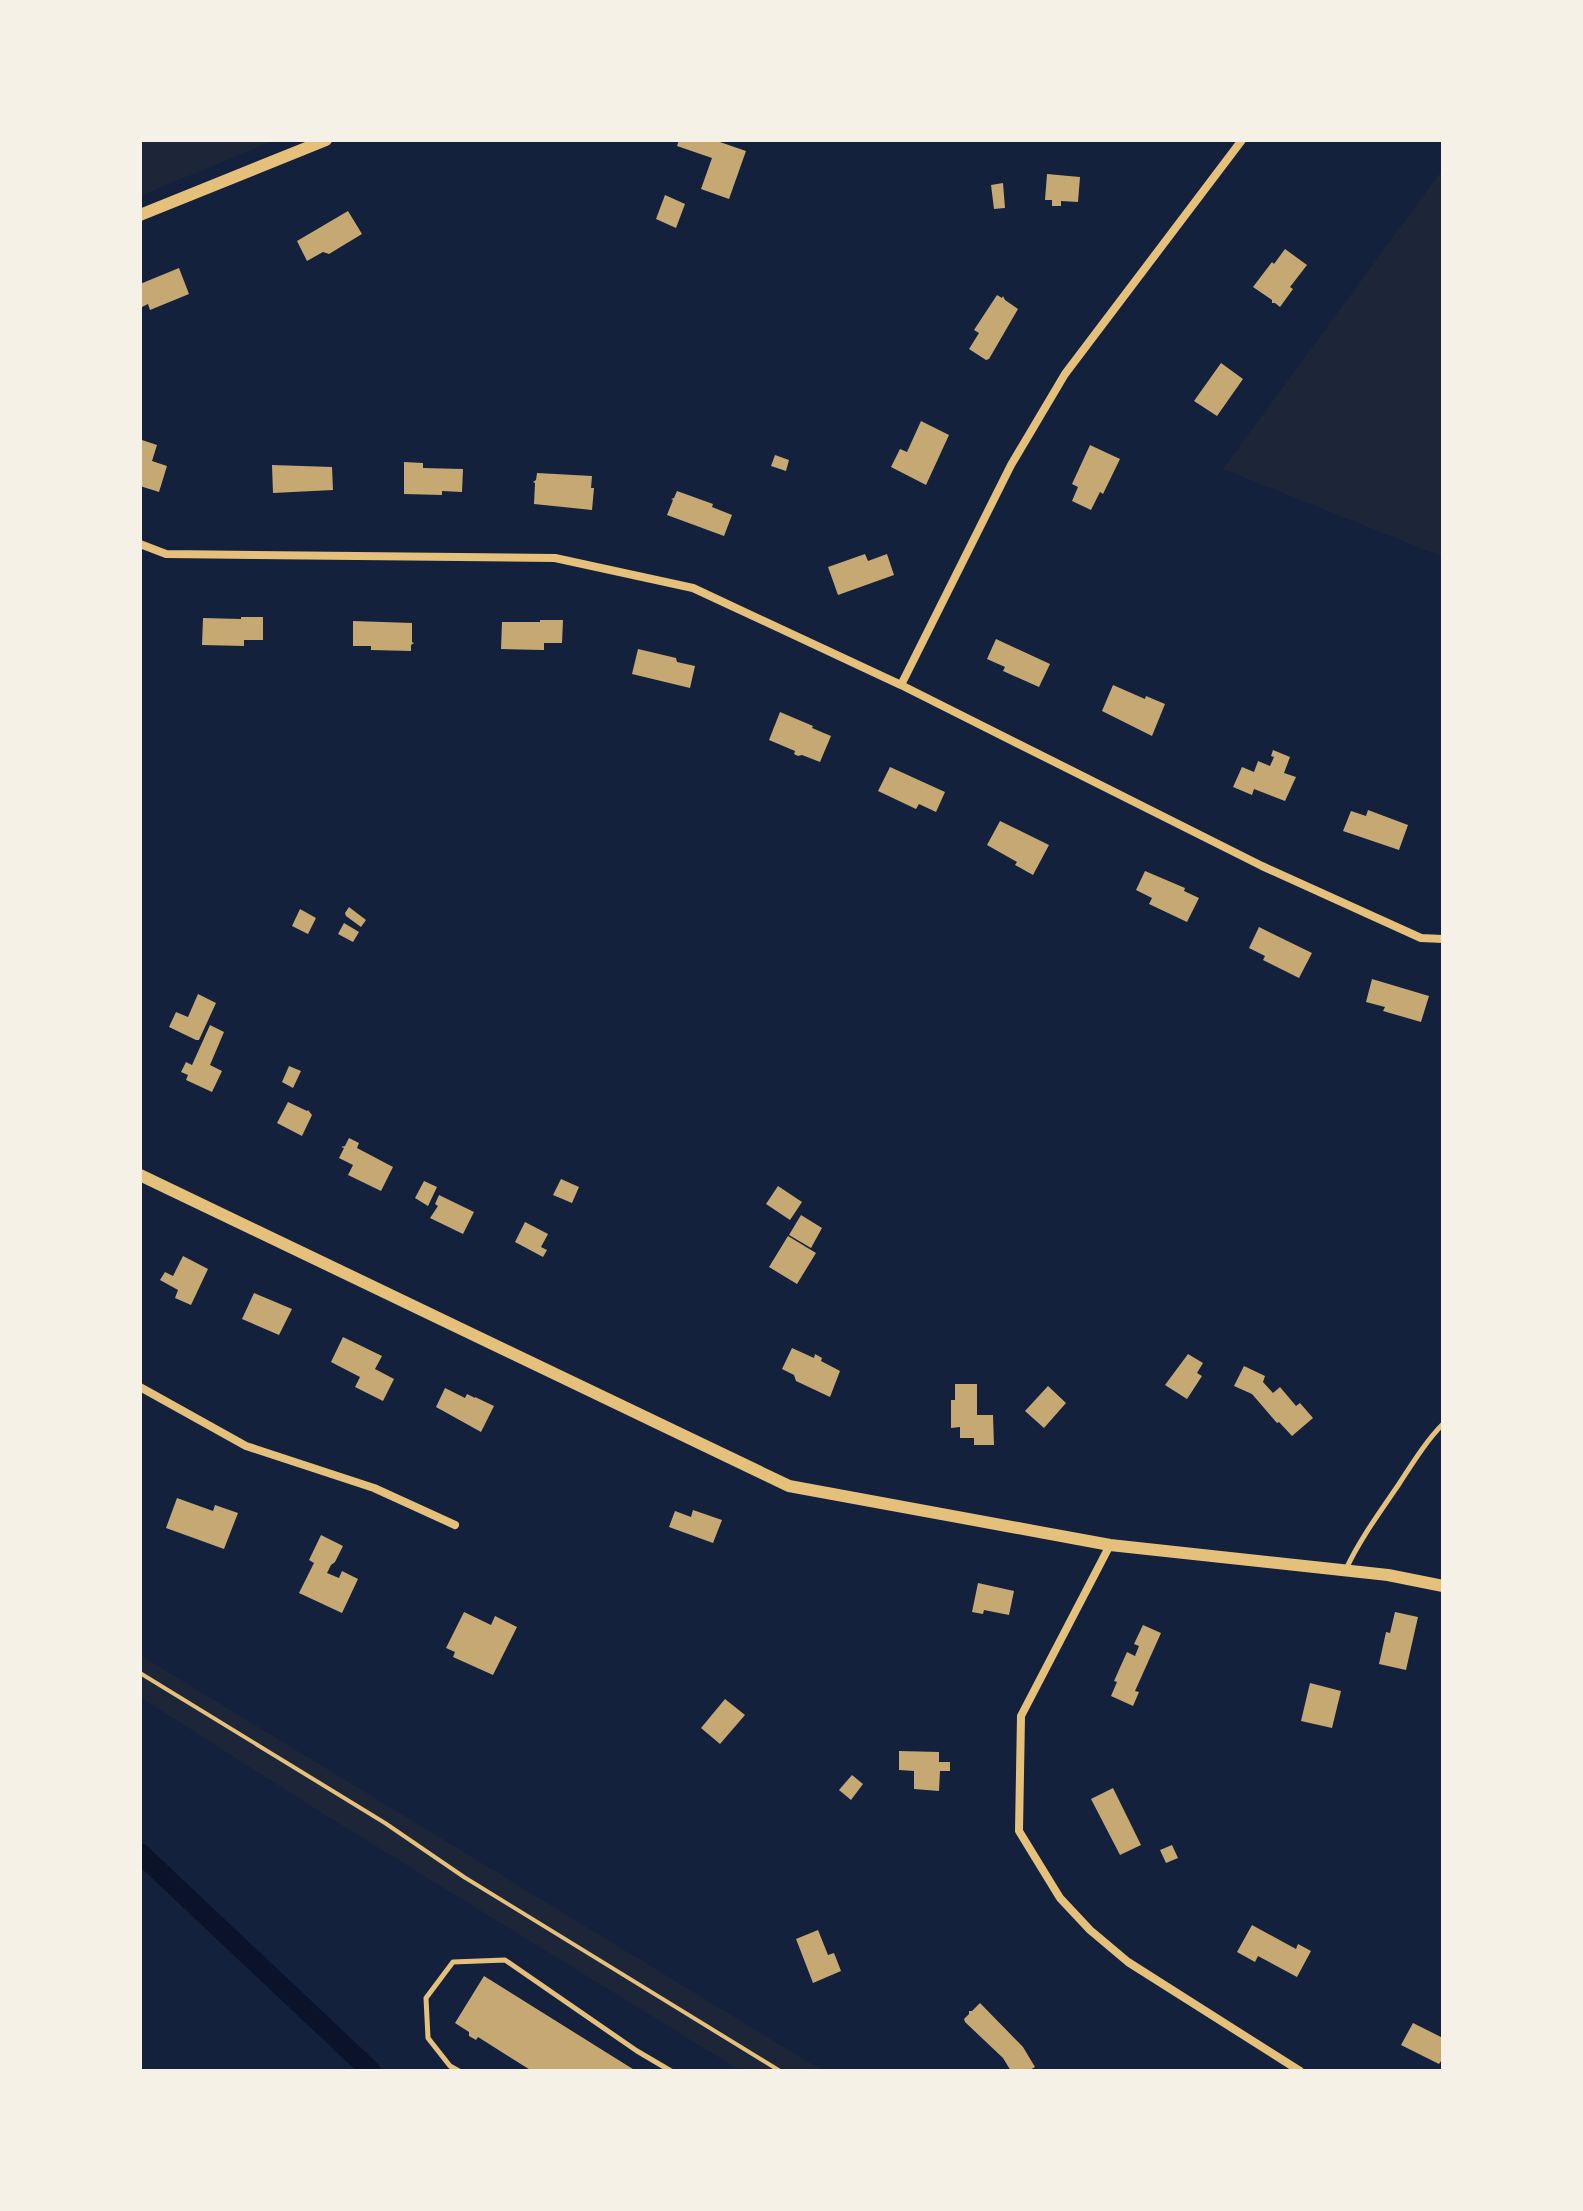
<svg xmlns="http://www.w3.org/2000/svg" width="1583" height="2211" font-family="Karla,sans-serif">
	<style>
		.green { fill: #1d2539 }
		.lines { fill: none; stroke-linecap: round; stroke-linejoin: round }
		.canal { stroke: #0b132b; stroke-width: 20 }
		.building { fill: #c6a872 }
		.path { stroke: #e5c07b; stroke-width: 4 }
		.service { stroke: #e5c07b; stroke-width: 5 }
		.minor { stroke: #e5c07b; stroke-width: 8 }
		.tertiary { stroke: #e5c07b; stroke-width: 12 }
	</style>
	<rect width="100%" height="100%" fill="#14213d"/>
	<path class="green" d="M 140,140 L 275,140 L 140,196 Z
		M 1443,169 L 1443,557 L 1223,469 Z
		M 140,1655 L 823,2071 L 741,2071 L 322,1813 L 140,1697 Z"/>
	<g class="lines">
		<path class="canal" d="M 140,1853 L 371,2071"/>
	</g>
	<path class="building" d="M 679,140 L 714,140 L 746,151 L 729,199 L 701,189 L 712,158 L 677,146 Z
		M 1047,174 L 1080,177 L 1078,202 L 1061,201 L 1061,206 L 1052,206 L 1052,200 L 1045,200 Z
		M 1003,183 L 1005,208 L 994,209 L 991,185 Z
		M 665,195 L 685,204 L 676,228 L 656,219 Z
		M 348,211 L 362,234 L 329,254 L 323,252 L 307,261 L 297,241 Z
		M 1285,249 L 1307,265 L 1290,287 L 1293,289 L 1280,307 L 1275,303 L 1272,303 L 1272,300 L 1253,287 L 1272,262 L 1274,264 Z
		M 179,268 L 189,294 L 150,310 L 148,304 L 140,308 L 140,284 Z
		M 997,295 L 1002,298 L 1003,296 L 1005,300 L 1018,309 L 989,359 L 986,360 L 969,349 L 979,333 L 974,330 Z
		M 1221,363 L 1243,379 L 1217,416 L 1194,401 Z
		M 921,421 L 949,435 L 926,485 L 891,467 L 900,449 L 907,452 Z
		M 142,440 L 157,445 L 152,461 L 167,466 L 159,492 L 140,486 Z
		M 1090,445 L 1120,459 L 1103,494 L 1100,492 L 1091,510 L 1072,501 L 1078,487 L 1072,484 Z
		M 775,455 L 789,460 L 786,471 L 771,466 Z
		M 404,462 L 423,463 L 423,468 L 463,469 L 462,492 L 442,491 L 442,495 L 404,494 Z
		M 272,465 L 332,467 L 333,490 L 273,493 Z
		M 537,473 L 592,476 L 591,488 L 594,488 L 592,510 L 534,504 L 535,483 L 533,482 L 536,480 Z
		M 677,491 L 713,504 L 712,507 L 732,515 L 724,536 L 667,515 L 673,500 L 671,499 L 674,498 Z
		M 865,554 L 868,561 L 887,554 L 894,575 L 838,595 L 828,567 Z
		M 241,617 L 263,617 L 263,640 L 244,640 L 244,646 L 202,645 L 203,618 L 241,619 Z
		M 540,620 L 563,620 L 562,643 L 544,643 L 544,650 L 501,649 L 502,622 L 540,622 Z
		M 353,621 L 412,623 L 412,642 L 414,643 L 411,645 L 411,651 L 371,650 L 371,646 L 353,646 Z
		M 996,639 L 1050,664 L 1039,687 L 1003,671 L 1005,667 L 987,659 Z
		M 638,649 L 676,658 L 677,662 L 695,666 L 690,688 L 632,674 Z
		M 1113,685 L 1145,699 L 1146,696 L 1165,704 L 1152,736 L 1102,711 Z
		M 780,712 L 813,726 L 812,728 L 831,736 L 820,762 L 802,755 L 798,756 L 794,754 L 795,751 L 769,740 Z
		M 1273,750 L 1290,757 L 1284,773 L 1296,777 L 1285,801 L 1254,789 L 1252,795 L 1233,787 L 1242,767 L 1254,772 L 1258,761 L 1270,766 L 1274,757 L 1271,756 Z
		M 890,767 L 945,792 L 936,812 L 919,804 L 916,809 L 878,791 Z
		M 1368,810 L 1408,825 L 1399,850 L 1343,831 L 1351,811 L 1366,816 Z
		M 1000,821 L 1049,845 L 1033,875 L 1015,865 L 1017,862 L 987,845 Z
		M 1145,871 L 1185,888 L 1184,891 L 1199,898 L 1187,922 L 1149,904 L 1152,898 L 1136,890 Z
		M 349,907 L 366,920 L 361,927 L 346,916 L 345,913 Z
		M 300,909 L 316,918 L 308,934 L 292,926 Z
		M 344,923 L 359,932 L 353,942 L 338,934 Z
		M 1259,927 L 1312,953 L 1299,978 L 1263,960 L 1265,956 L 1249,948 Z
		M 1372,979 L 1429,996 L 1421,1022 L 1383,1011 L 1385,1007 L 1366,1002 Z
		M 198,994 L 216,1003 L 199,1040 L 196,1040 L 169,1027 L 176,1012 L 188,1017 Z
		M 210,1025 L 224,1032 L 210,1065 L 222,1071 L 212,1092 L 186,1080 L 188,1075 L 181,1072 L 186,1062 L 192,1065 Z
		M 289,1066 L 301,1071 L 293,1088 L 282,1082 Z
		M 288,1102 L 307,1111 L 308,1110 L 312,1115 L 302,1136 L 277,1123 Z
		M 349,1138 L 359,1143 L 357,1148 L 393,1167 L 381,1191 L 348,1175 L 353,1165 L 339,1158 L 344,1148 L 341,1147 L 345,1146 Z
		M 561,1179 L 579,1187 L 572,1203 L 553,1195 Z
		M 424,1181 L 437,1187 L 428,1206 L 415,1198 Z
		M 778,1186 L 802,1202 L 790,1220 L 766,1204 Z
		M 439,1195 L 474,1212 L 463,1234 L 430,1218 L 438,1206 L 435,1204 Z
		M 801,1215 L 822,1228 L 811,1248 L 789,1235 Z
		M 525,1222 L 548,1234 L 541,1247 L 547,1250 L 543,1257 L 515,1242 Z
		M 788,1236 L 816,1253 L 797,1284 L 769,1267 Z
		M 183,1256 L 208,1269 L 191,1305 L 175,1298 L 178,1290 L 160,1280 L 165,1272 L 173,1276 Z
		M 254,1293 L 292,1309 L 279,1335 L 242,1319 Z
		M 343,1337 L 382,1356 L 375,1369 L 394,1379 L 383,1401 L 355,1387 L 360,1377 L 331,1362 Z
		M 792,1348 L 814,1358 L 815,1354 L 822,1358 L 821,1361 L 840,1371 L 830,1397 L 796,1381 L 794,1375 L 782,1369 Z
		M 1188,1354 L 1203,1363 L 1197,1373 L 1202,1376 L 1187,1399 L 1165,1385 Z
		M 1244,1366 L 1265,1376 L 1263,1382 L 1273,1393 L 1280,1387 L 1296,1406 L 1300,1403 L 1313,1418 L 1292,1436 L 1279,1422 L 1277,1423 L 1252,1394 L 1234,1386 Z
		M 955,1384 L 977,1384 L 977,1415 L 993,1415 L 994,1445 L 974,1445 L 974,1438 L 960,1438 L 960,1427 L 951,1428 L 951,1400 L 955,1400 Z
		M 1048,1386 L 1066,1403 L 1044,1428 L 1025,1411 Z
		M 445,1388 L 465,1398 L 467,1394 L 475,1398 L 475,1397 L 494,1406 L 481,1432 L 436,1407 Z
		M 177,1498 L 213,1511 L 215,1505 L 238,1513 L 224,1549 L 166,1528 Z
		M 693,1510 L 722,1520 L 713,1543 L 669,1527 L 675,1511 L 691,1517 Z
		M 321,1535 L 343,1546 L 335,1562 L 331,1565 L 327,1573 L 339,1578 L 342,1571 L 358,1579 L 342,1613 L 299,1593 L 314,1563 L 309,1560 Z
		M 978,1583 L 1014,1591 L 1009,1615 L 984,1610 L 983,1614 L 972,1612 Z
		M 464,1612 L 491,1625 L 495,1616 L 517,1627 L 493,1675 L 453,1657 L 455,1652 L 446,1648 Z
		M 1395,1612 L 1418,1617 L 1406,1670 L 1379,1664 L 1386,1632 L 1390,1633 Z
		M 1143,1625 L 1161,1633 L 1135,1691 L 1139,1692 L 1133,1706 L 1111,1696 L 1117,1682 L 1114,1681 L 1127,1652 L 1135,1656 L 1139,1646 L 1134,1644 Z
		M 1310,1683 L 1341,1691 L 1332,1728 L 1301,1721 Z
		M 725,1699 L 745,1715 L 720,1744 L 701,1728 Z
		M 899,1751 L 939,1752 L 939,1762 L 950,1762 L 950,1771 L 940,1771 L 939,1791 L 914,1789 L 914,1771 L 899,1770 Z
		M 852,1775 L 863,1784 L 851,1800 L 839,1790 Z
		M 1113,1788 L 1141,1845 L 1120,1855 L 1091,1799 Z
		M 1172,1845 L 1178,1858 L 1166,1863 L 1160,1850 Z
		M 1252,1925 L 1296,1949 L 1298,1944 L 1311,1951 L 1297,1977 L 1258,1956 L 1255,1962 L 1237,1952 Z
		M 818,1930 L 828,1955 L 834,1953 L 841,1971 L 813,1983 L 796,1939 Z
		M 484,1976 L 636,2071 L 532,2071 L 478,2037 L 476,2040 L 469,2036 L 469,2032 L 455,2023 Z
		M 980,2003 L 1023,2047 L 1035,2067 L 1028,2071 L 1011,2071 L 1003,2058 L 965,2022 L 964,2019 L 969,2014 L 969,2011 L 972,2011 Z
		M 1413,2023 L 1443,2038 L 1443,2062 L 1441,2061 L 1439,2064 L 1401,2045 Z"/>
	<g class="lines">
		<path class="path" d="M 140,1673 L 385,1823 L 464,1877 L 780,2071"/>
		<path class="service" d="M 1346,1569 C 1360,1539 1380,1512 1399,1484 C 1412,1464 1426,1441 1443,1424
			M 459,2071 L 450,2066 L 428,2038 L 426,1998 L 453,1962 L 505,1960 L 637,2051 L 671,2071"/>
		<path class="minor" d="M 140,544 L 166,554 L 555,558 L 693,588 L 901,685 L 1262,866 L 1421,938 L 1443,939
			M 901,685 L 1011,465 L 1065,374 L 1242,140
			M 140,1387 L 246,1446 L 374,1488 L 455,1525
			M 1110,1545 L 1021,1716 L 1019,1831 L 1060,1898 L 1090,1930 L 1128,1962 L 1300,2071"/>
		<path class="tertiary" d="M 140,215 L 326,140
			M 140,1175 L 789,1486 L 1110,1545 L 1388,1575 L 1443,1586"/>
	</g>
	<rect width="1583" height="2211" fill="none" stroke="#f6f1e7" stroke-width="284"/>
</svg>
